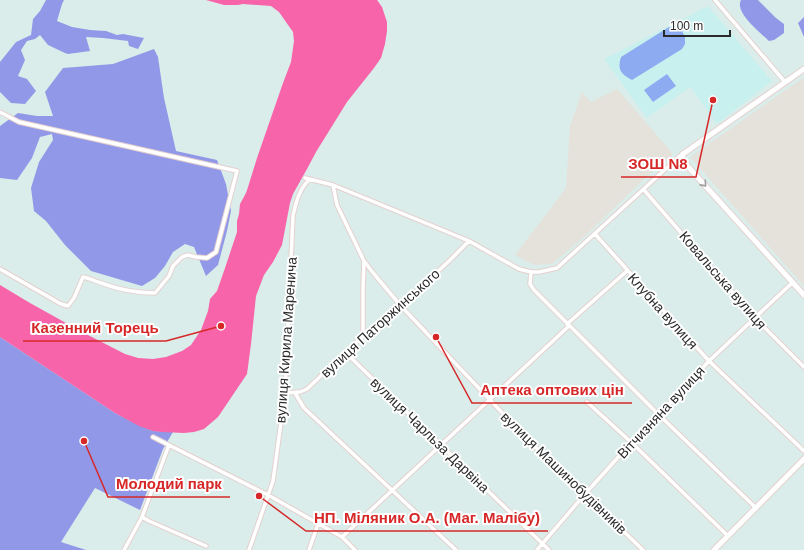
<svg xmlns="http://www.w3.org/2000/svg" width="804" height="550" font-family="Arial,sans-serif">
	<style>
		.industrial { fill: #e5e1db }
		.education { fill: #c8f0ee }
		.green { fill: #9298e8 }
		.pitch { fill: #8dabf1 }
		.water { fill: #f864a9 }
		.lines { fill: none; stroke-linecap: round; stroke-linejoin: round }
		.street-casing { stroke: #e4d1cf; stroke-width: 5.5 }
		.secondary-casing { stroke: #e4d1cf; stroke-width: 7 }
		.street { stroke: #fff; stroke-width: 3.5 }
		.secondary { stroke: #fff; stroke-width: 5 }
		.oneway { stroke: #9f9f9f }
		.labels { text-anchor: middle; stroke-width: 4; stroke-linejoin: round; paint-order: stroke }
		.street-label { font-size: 14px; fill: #2a2a2a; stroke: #fff }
		.leader { fill: none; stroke: #d62828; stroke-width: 1.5 }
		.callout-dot { fill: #d62828; stroke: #fff; stroke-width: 1.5 }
		.callout-label { font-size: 15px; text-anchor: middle; font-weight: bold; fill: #d62828; stroke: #fff; stroke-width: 4; stroke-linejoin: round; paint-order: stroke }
	</style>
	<rect width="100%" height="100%" fill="#daedea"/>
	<path class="industrial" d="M 803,78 L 804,81 L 804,286 L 690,157 Z
		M 617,89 L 673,154 L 643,180 L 585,236 L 552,264 L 534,265 L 515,255 L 566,188 L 570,126 L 582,92 L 591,102 Z"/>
	<path class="education" d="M 708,6 L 772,81 L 717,124 L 690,87 L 647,118 L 604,59 Z"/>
	<path class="green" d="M 46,0 L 64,0 L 62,4 L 57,21 L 72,27 L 90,30 L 106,31 L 117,35 L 123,34 L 144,38 L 138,49 L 129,46 L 128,41 L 103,38 L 86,37 L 90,51 L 68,54 L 65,53 L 48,45 L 40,35 L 35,39 L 27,41 L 21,50 L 25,60 L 18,76 L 27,79 L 36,91 L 25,104 L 11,103 L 0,92 L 0,62 L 16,42 L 31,35 L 33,19 L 40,11 Z
		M 741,0 L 758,0 L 776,18 L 784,24 L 784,33 L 774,40 L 769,41 C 761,33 734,12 741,0 Z
		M 804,17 L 804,37 L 798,23 Z
		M 154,49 L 158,57 L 164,98 L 176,151 L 217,160 L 226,184 L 231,211 L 227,231 L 218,265 L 206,276 L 194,247 L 185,244 L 173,252 L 165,266 L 155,278 L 142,286 L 91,271 L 65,245 L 46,221 L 34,211 L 31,188 L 39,162 L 53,140 L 52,134 L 40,137 L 32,158 L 17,180 L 0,178 L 0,126 L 18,113 L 37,116 L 53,116 L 45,92 L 63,68 L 113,64 Z
		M 0,337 L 115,413 L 139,425 L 153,431 L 173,432 L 163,449 L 140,510 L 95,488 L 61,542 L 86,550 L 0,550 Z"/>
	<path class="pitch" d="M 669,27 L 675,27 L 682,31 L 685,37 L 685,44 L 682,49 L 632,80 C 621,74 617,70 621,57 Z
		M 667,74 L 676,86 L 653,102 L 644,90 Z"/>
	<path class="water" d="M 206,0 L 377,0 L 382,7 L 387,22 L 387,31 L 385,44 L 381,58 L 374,68 L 347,102 L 316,152 L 307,169 L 293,194 L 290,203 L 282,245 L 273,262 L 264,275 L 256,296 L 251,344 L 247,374 L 218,417 L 204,429 L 194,432 L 184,433 L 162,432 L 153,431 L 139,426 L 115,413 L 0,337 L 0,285 L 30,303 L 84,333 L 125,354 L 138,358 L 153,359 L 166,357 L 182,351 L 191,345 L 201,330 L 208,311 L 210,299 L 217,291 L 225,268 L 237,232 L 237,221 L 239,214 L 240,204 L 246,193 L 248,187 L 257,158 L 283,83 L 291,62 L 294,41 L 293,32 L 279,12 L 271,6 L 243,4 L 238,5 L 224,5 Z"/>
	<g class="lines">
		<g class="street-casing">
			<path id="street" d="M 715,0 L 785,82
				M 0,112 L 19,122 L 237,171 L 216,252 L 207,258 L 196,257 L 188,255 L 182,257 L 173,266 L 169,276 L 155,293 C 138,293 117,289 101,283 C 95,281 89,278 83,277 L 74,298 L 68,306 L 61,304 L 0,269
				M 305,178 L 333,185 L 428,224 L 469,241 L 519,269 L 531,272 L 539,272 L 557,268 L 682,154
				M 333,185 L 337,205 L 364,261 L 374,274 L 401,306 L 528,440 L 643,550
				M 644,190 L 755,318 L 804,367
				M 595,234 L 709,361 L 804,451
				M 531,272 L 530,284 L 534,290 L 659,415 L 756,508
				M 567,324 L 627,271
				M 363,336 L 363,288 L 364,261
				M 345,352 L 549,550
				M 285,393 L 300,392 L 307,389 L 363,336 L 401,306 L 450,260 L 469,241
				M 295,393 L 304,408 L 456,550
				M 587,402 L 632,443 L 728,536
				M 153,437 L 268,495 L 342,537 L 355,550
				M 169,445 L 142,517 L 149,521 L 206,546
				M 342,537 L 569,326
				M 124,550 L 142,517
				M 249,550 L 273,481 L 285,393 L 293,216 C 296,202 299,189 310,179
				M 309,550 L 318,524
				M 537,550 L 585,494 L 622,453 L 659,415 L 709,361 L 793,282"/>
		</g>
		<g class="secondary-casing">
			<path id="secondary" d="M 804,69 L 683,154 L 682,160 L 804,295
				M 714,550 L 804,459"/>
		</g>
		<use href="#street" class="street"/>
		<use href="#secondary" class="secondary"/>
	</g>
	<defs><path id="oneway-chevron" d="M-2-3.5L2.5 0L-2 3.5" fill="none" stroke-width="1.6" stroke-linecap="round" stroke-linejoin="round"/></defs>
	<use class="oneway" href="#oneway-chevron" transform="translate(704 184) rotate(48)"/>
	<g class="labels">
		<g class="street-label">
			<text transform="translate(723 280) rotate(49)" y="5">Ковальська вулиця</text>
			<text transform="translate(663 311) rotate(48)" y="5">Клубна вулиця</text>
			<text transform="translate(380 323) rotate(-42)" y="5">вулиця Паторжинського</text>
			<text transform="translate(286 340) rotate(-86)" y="5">вулиця Кирила Маренича</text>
			<text transform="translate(661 412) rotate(-47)" y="5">Вітчизняна вулиця</text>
			<text transform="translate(430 435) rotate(44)" y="5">вулиця Чарльза Дарвіна</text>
			<text transform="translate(564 473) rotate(44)" y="5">вулиця Машинобудівників</text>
		</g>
	</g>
	<path class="leader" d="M713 100L696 177H621M221 326L166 341H23M436 337L472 403H632M84 441L108 497H230M259 496L306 531H548"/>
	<g class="callout-dot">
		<circle cx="713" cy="100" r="4"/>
		<circle cx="221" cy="326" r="4"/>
		<circle cx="436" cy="337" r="4"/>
		<circle cx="84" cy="441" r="4"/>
		<circle cx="259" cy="496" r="4"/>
	</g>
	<g class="callout-label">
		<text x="658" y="169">ЗОШ N8</text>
		<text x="95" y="333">Казенний Торець</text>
		<text x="552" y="395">Аптека оптових цін</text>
		<text x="169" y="489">Молодий парк</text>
		<text x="427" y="523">НП. Міляник О.А. (Маг. Малібу)</text>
	</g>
	<path d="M664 30v6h66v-6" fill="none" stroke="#2a2a2a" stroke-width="2"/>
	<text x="670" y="30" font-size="12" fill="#2a2a2a" stroke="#ffffff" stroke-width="3" paint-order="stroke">100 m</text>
</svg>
